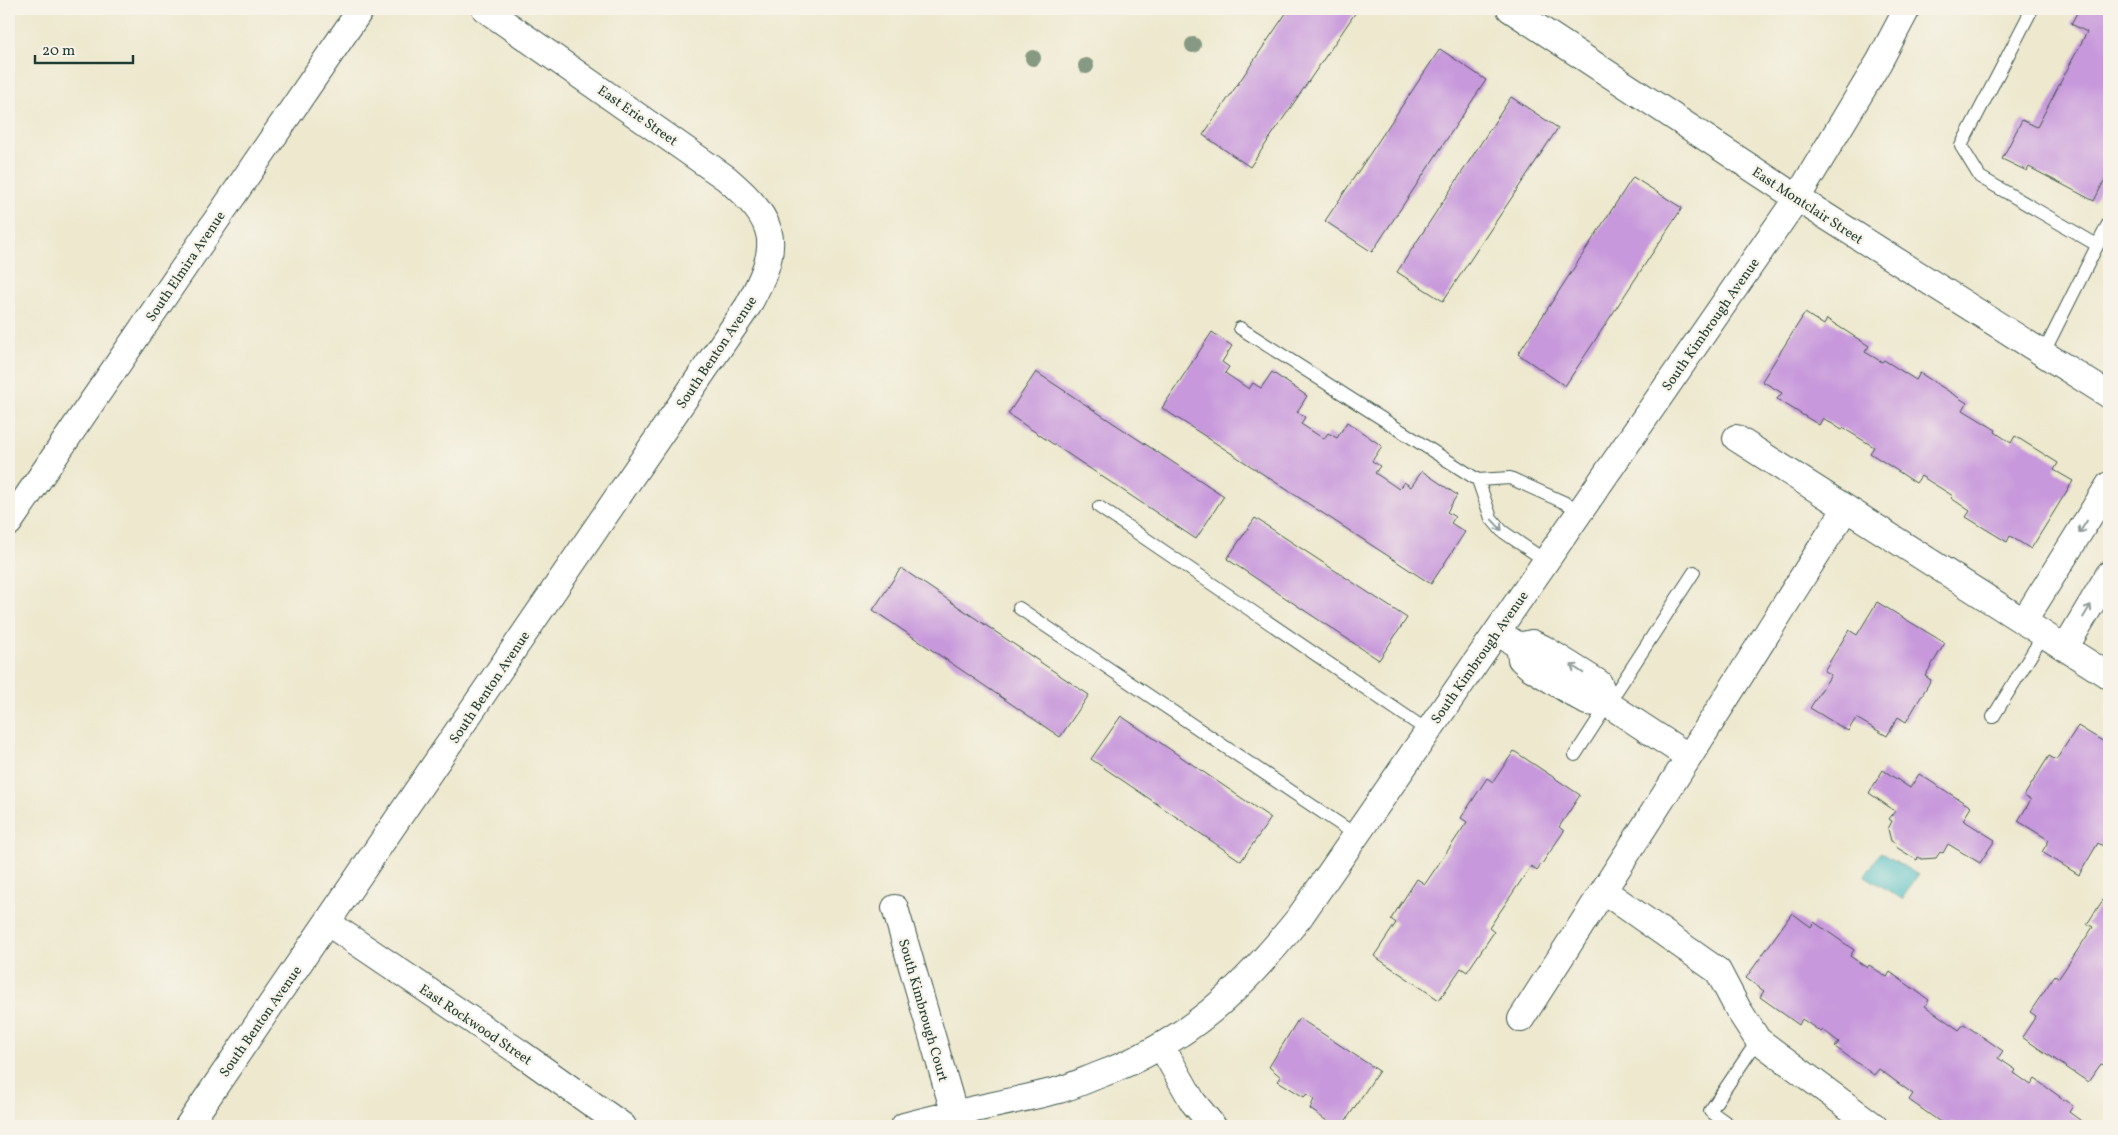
<svg xmlns="http://www.w3.org/2000/svg" width="2118" height="1135" font-family="Vollkorn,serif">
	<style>
		.water { fill: #50bec4; stroke: #387e7c }
		.building { fill: #c798db }
		.lines { fill: none; stroke-linecap: round; stroke-linejoin: round }
		.lane-casing { stroke: #3e574b; stroke-width: 14 }
		.street-casing { stroke: #3e574b; stroke-width: 28 }
		.lane { stroke: #fff; stroke-width: 12 }
		.street { stroke: #fff; stroke-width: 26 }
		.tree { fill: #869982 }
		.oneway { stroke: #8f9e9a }
		.labels { text-anchor: middle; stroke-width: 4.5; stroke-linejoin: round; paint-order: stroke }
		.street-label { font-size: 14px; fill: #1f3d34; stroke: #f7f3e8 }
	</style>
	<rect width="100%" height="100%" fill="#f7f3e8"/>
	<filter id="ink" filterUnits="userSpaceOnUse"><feTurbulence type="fractalNoise" baseFrequency=".02" numOctaves="2"/><feDisplacementMap in="SourceGraphic" scale="10" xChannelSelector="R" yChannelSelector="G"/><feConvolveMatrix kernelMatrix="1 2 1 2 8 2 1 2 1" color-interpolation-filters="sRGB"/></filter>
	<filter id="wash" filterUnits="userSpaceOnUse"><feTurbulence type="fractalNoise" baseFrequency=".0096" numOctaves="4" result="noise"/><feDisplacementMap in="SourceGraphic" scale="20" xChannelSelector="R" yChannelSelector="G"/><feGaussianBlur stdDeviation="1.12" result="paint"/><feColorMatrix in="noise" values="0 0 0 0 0 0 0 0 0 0 0 0 0 0 0 0 0 1.4 0 .05"/><feComposite in="paint" operator="in"/></filter>
	<g filter="url(#wash)">
		<rect width="100%" height="100%" fill="#ede8ce"/>
		<path class="water" d="M 1881,852 L 1918,875 L 1902,899 L 1865,876 Z"/>
		<g id="blocks">
			<path class="building" d="M 1289,9 L 1358,9 L 1250,167 L 1203,135 Z
				M 2079,9 L 2109,9 L 2109,171 L 2094,201 L 2029,167 L 2027,171 L 2002,159 L 2022,120 L 2037,127 L 2087,32 L 2071,24 Z
				M 1440,49 L 1486,80 L 1372,252 L 1325,221 Z
				M 1511,97 L 1558,128 L 1443,301 L 1397,272 Z
				M 1633,177 L 1682,208 L 1565,386 L 1518,354 Z
				M 1805,313 L 1824,325 L 1827,319 L 1869,346 L 1865,352 L 1882,362 L 1884,360 L 1916,380 L 1920,373 L 1967,403 L 1963,410 L 1996,430 L 1995,432 L 2011,443 L 2015,436 L 2058,463 L 2054,470 L 2073,481 L 2031,549 L 2010,536 L 2007,542 L 1966,517 L 1970,511 L 1951,498 L 1953,496 L 1921,476 L 1916,483 L 1870,453 L 1874,447 L 1843,428 L 1842,430 L 1823,418 L 1819,425 L 1777,399 L 1782,393 L 1762,381 Z
				M 1212,332 L 1232,346 L 1222,362 L 1229,367 L 1225,373 L 1249,389 L 1253,383 L 1261,388 L 1272,372 L 1307,396 L 1297,412 L 1305,417 L 1301,424 L 1324,439 L 1328,433 L 1337,438 L 1347,422 L 1382,446 L 1372,461 L 1380,466 L 1375,473 L 1399,489 L 1404,482 L 1411,487 L 1422,471 L 1457,495 L 1447,512 L 1455,517 L 1451,523 L 1465,532 L 1431,584 L 1162,408 Z
				M 1036,372 L 1224,496 L 1196,539 L 1008,414 Z
				M 1255,518 L 1407,618 L 1379,660 L 1227,559 Z
				M 901,568 L 1089,695 L 1060,737 L 873,610 Z
				M 1877,602 L 1945,643 L 1925,676 L 1931,680 L 1906,722 L 1898,717 L 1887,736 L 1856,718 L 1848,731 L 1810,708 L 1831,675 L 1824,671 L 1849,630 L 1857,635 Z
				M 1121,716 L 1271,818 L 1241,861 L 1091,759 Z
				M 2078,726 L 2109,745 L 2109,840 L 2105,847 L 2098,843 L 2079,875 L 2042,852 L 2049,840 L 2018,821 L 2031,800 L 2024,796 L 2049,756 L 2056,760 Z
				M 1514,751 L 1580,795 L 1559,827 L 1564,831 L 1537,871 L 1531,866 L 1489,928 L 1494,932 L 1467,972 L 1461,968 L 1439,1000 L 1374,956 L 1396,923 L 1391,919 L 1417,879 L 1425,884 L 1467,822 L 1461,818 L 1487,778 L 1493,782 Z
				M 1883,770 L 1910,788 L 1919,774 L 1971,807 L 1963,820 L 1995,840 L 1980,863 L 1948,844 L 1943,853 L 1940,852 L 1936,858 L 1922,859 L 1918,857 L 1917,860 L 1896,847 L 1897,844 L 1891,841 L 1888,829 L 1892,821 L 1889,819 L 1895,811 L 1869,793 Z
				M 2109,891 L 2109,1064 L 2108,1066 L 2101,1064 L 2088,1082 L 2022,1037 L 2036,1016 L 2030,1012 L 2055,975 L 2059,978 L 2093,927 L 2087,924 Z
				M 1792,913 L 1811,927 L 1814,922 L 1854,950 L 1850,956 L 1867,968 L 1869,965 L 1887,977 L 1890,972 L 1929,1000 L 1925,1006 L 1959,1030 L 1964,1024 L 2003,1051 L 1998,1058 L 2016,1070 L 2014,1073 L 2031,1085 L 2035,1079 L 2073,1106 L 2069,1112 L 2088,1126 L 1959,1126 L 1952,1122 L 1949,1126 L 1946,1126 L 1909,1100 L 1913,1094 L 1879,1069 L 1874,1075 L 1835,1047 L 1839,1042 L 1823,1030 L 1821,1032 L 1802,1019 L 1799,1025 L 1760,997 L 1764,991 L 1746,978 Z
				M 1299,1018 L 1379,1071 L 1342,1126 L 1334,1126 L 1310,1109 L 1314,1099 L 1307,1094 L 1304,1097 L 1278,1081 L 1281,1077 L 1269,1067 Z"/>
		</g>
	</g>
	<g filter="url(#ink)">
		<use href="#blocks" fill-opacity="0" stroke="#3e574b" stroke-width="1"/>
		<g class="lines">
			<g class="lane-casing">
				<path id="lane" d="M 2032,9 L 1961,146 L 1980,177 L 2097,245
					M 1240,328 L 1478,480 L 1510,478 L 1581,510
					M 2043,354 L 2109,222
					M 1478,480 L 1491,518 L 1502,531 L 1546,561
					M 1099,507 L 1428,731
					M 1019,608 L 1356,835
					M 1993,717 L 2044,634
					M 1575,755 L 1694,572
					M 1731,1126 L 1710,1111 L 1758,1040"/>
			</g>
			<g class="street-casing">
				<path id="street" d="M 1510,9 L 1797,198 L 2109,395
					M 1736,438 L 2109,676
					M 9,523 L 361,9
					M 2024,621 L 2109,485
					M 1497,632 L 1519,646 L 1521,659 L 1530,667 L 1587,702 L 1608,704 L 1689,757 L 1846,508
					M 1519,646 L 1532,643 L 1543,648 L 1599,683 L 1608,704
					M 2065,648 L 2109,574
					M 1604,891 L 1718,971 L 1738,1009 L 1758,1040 L 1874,1126
					M 895,908 L 954,1112
					M 328,923 L 519,1052 L 623,1126
					M 1521,1019 L 1689,757
					M 1162,1047 L 1193,1102 L 1213,1126
					M 188,1126 L 748,306 C 781,245 780,224 726,178 L 485,9
					M 904,1126 C 955,1112 1008,1103 1059,1090 C 1073,1086 1086,1080 1099,1075 C 1188,1042 1240,991 1299,918 L 1797,198 L 1879,62 L 1907,9"/>
			</g>
			<use href="#lane" class="lane"/>
			<use href="#street" class="street"/>
		</g>
		<g class="tree">
			<circle cx="1193" cy="45" r="8"/>
			<circle cx="1033" cy="58" r="8"/>
			<circle cx="1086" cy="66" r="8"/>
		</g>
		<defs><path id="oneway-shaft" d="M-6 0H5M1.5-3L5.5 0L1.5 3" fill="none" stroke-width="1.6" stroke-linecap="round" stroke-linejoin="round" transform="scale(1.25)"/></defs>
		<g class="oneway">
			<use href="#oneway-shaft" transform="translate(1497 525) rotate(47)"/>
			<use href="#oneway-shaft" transform="translate(2083 527) rotate(122)"/>
			<use href="#oneway-shaft" transform="translate(2087 611) rotate(-59)"/>
			<use href="#oneway-shaft" transform="translate(1577 669) rotate(-147)"/>
		</g>
	</g>
	<g class="labels">
		<g class="street-label">
			<text transform="translate(638 115) rotate(35)" y="5">East Erie Street</text>
			<text transform="translate(1808 205) rotate(33)" y="5">East Montclair Street</text>
			<text transform="translate(185 266) rotate(-56)" y="5">South Elmira Avenue</text>
			<text transform="translate(1710 324) rotate(-55)" y="5">South Kimbrough Avenue</text>
			<text transform="translate(716 352) rotate(-56)" y="5">South Benton Avenue</text>
			<text transform="translate(1479 657) rotate(-55)" y="5">South Kimbrough Avenue</text>
			<text transform="translate(489 687) rotate(-56)" y="5">South Benton Avenue</text>
			<text transform="translate(924 1010) rotate(74)" y="5">South Kimbrough Court</text>
			<text transform="translate(260 1021) rotate(-55)" y="5">South Benton Avenue</text>
			<text transform="translate(476 1024) rotate(34)" y="5">East Rockwood Street</text>
		</g>
	</g>
	<rect width="2118" height="1135" fill="none" stroke="#f7f3e8" stroke-width="30"/>
	<path d="M35 55v8h98v-8" fill="none" stroke="#1f3d34" stroke-width="2.5"/>
	<text x="42" y="55" font-size="15" fill="#1f3d34" stroke="#f7f3e8" stroke-width="4" paint-order="stroke">20 m</text>
</svg>
